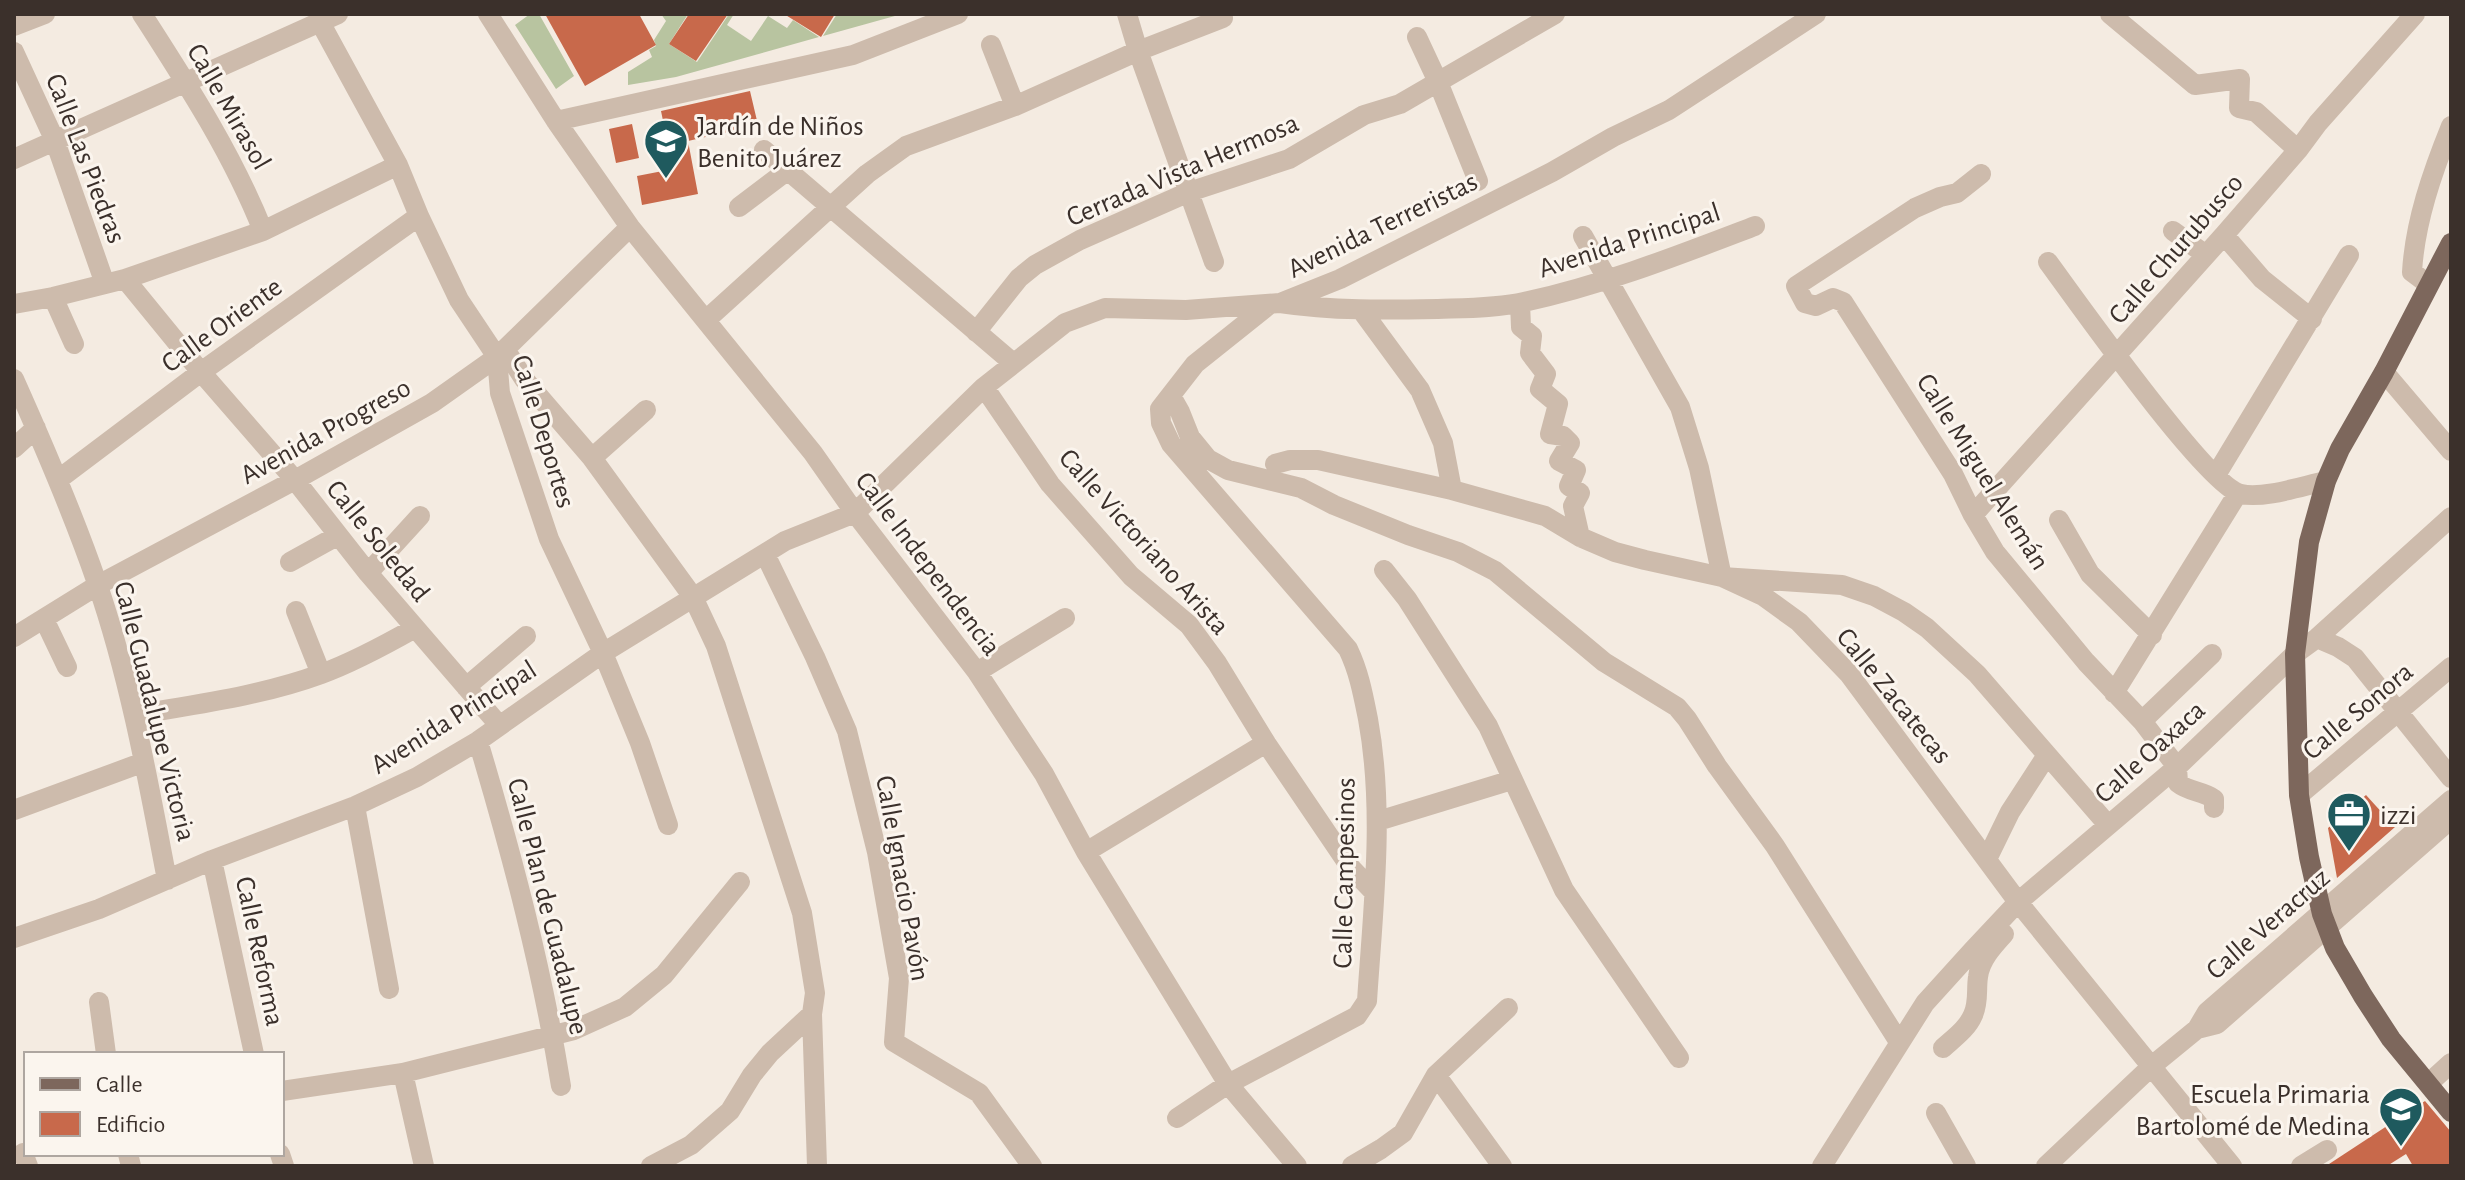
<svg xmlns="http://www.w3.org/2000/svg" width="2465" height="1180" font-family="'Alegreya Sans',sans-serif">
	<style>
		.green { fill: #b8c4a0 }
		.building { fill: #c8694b }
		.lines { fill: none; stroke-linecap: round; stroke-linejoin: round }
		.minor { stroke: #cdbbac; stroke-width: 20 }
		.major { stroke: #7d675c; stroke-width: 20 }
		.labels { text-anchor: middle; stroke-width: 6; stroke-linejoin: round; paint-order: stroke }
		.street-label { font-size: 28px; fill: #3b302b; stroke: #fbf5ee }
		.poi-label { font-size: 28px; fill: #3b302b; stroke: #fbf5ee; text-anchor: start }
	</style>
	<rect width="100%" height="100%" fill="#f4ebe1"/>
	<path class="green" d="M 530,14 L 539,14 L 574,76 L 556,89 L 515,25 Z
		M 661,14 L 688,14 L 669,44 L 697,62 L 729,14 L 734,14 L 727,25 L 751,41 L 768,16 L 787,28 L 793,20 L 819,37 L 676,77 L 628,85 L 628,72 L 652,57 L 649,50 L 656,46 L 654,40 L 666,21 Z
		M 837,14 L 902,14 L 823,36 Z"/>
	<path class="building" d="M 545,14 L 639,14 L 656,45 L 585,86 Z
		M 689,14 L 728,14 L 696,61 L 669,44 Z
		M 784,14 L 835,14 L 821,37 Z
		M 750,91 L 758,125 L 688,141 L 698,194 L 642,205 L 637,176 L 673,169 L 661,111 Z
		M 632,124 L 639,158 L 616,163 L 609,129 Z
		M 2366,795 L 2395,827 L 2337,878 L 2328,828 Z
		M 2425,1101 L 2451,1132 L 2451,1166 L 2413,1166 L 2406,1154 L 2387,1166 L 2326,1166 Z"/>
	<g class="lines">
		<path class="minor" d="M 142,14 C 187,84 232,153 263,231
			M 488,14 L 556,121 L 630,227 L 813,453 L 855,513 L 977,672 L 1044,774 L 1086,852 L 1228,1084 L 1297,1166
			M 1127,14 L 1138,51 L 1214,262
			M 2110,14 L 2195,85 L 2240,79 L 2239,108 L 2256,112 L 2298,150
			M 320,22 L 398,165 L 419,216 L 459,300 L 497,357 L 500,393 L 549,539 L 603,653 L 640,743 L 668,825
			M 14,26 L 45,14
			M 1417,37 L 1438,82 L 1478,181
			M 991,45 L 1015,106
			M 14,52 L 55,141 L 105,284
			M 556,121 L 853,55 L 958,14
			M 764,150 L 1013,363
			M 14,159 L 338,14
			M 1981,174 L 1957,193 L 1940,197 L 1915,208 L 1796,286 L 1805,303 L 1816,306 L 1833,298 L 1843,302 L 1953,474 L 1973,515 L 1995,552 L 2086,662 L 2142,721 L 2177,767 L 2178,783 C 2189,792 2203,791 2214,799 L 2214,808
			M 739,207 L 788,170
			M 2173,231 L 2206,255
			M 2224,235 L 2262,279 L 2312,319
			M 1583,236 L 1680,407 L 1699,468 L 1722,577 L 1763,596 L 1799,622 L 1849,674 L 2018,902 L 2232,1166
			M 2048,262 C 2076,300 2207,486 2241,494 C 2264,499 2302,486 2326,481
			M 125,279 L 201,372 L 295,480 L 368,573 L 499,725
			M 2428,284 L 2412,272 C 2415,222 2432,173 2451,126
			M 53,297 L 74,344
			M 1280,303 C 1333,311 1385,310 1438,309 C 1466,308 1497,308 1524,302 C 1603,285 1679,255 1755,226
			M 1520,303 L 1521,327 L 1532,336 L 1530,353 L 1546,374 L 1540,389 L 1558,404 L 1550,434 L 1563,436 L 1570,443 L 1559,461 L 1576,470 L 1569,486 L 1580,493 L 1573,506 L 1580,537
			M 14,304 L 53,297 L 125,279 L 263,231 L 398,165
			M 1362,311 L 1420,390 L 1443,443 L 1452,490
			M 706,320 L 867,174 L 906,146 L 1015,106 L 1138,51 L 1223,18
			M 976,332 L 1019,278 L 1035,265 L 1080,240 L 1189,192 L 1289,159 L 1364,115 L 1400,104 L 1555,14
			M 505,349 L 524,379 L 592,458 L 693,597 L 716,646 L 802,913 L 815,993 L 812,1014 L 817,1166
			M 2384,372 L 2451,451
			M 14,379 C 44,446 73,513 97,583 C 130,679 148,780 167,880
			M 984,387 L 1050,484 L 1131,576 L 1189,625 L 1217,663 L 1266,743 L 1350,867 L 1373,891
			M 1171,396 L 1180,412 L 1190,437 L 1208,459 L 1228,470 L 1301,488 L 1334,505 L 1408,535 L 1458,552 L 1495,571 L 1604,662 L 1677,707 L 1687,719 L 1717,766 L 1775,846 L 1899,1042
			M 14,448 L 36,428
			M 592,458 L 646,410
			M 1275,464 L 1290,460 L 1318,460 L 1452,490 L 1545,516 L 1580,537 L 1615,552 L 1645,560 L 1722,577 L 1842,585 L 1874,596 L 1904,612 L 1927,628 L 1977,674 L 2108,825
			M 2216,475 L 2349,255
			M 59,479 L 201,372 L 419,216
			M 1973,515 L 2224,235 L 2298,150 L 2318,123 L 2415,14
			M 2059,520 L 2090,574 L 2152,635
			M 765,554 L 815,657 L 847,731 L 877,852 L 899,978 L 894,1042 L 979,1093 L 1032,1166
			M 290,562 L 337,536
			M 1384,570 L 1407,599 L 1488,726 L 1564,890 L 1679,1058
			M 368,573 L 420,516
			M 296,611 L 321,674
			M 44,619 L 67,667
			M 14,637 L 98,585 L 295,480 L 432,403 L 497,357 L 630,227
			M 2317,638 L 2338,647 L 2355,658 L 2451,778
			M 977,672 L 1065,618
			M 466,687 L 526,636
			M 2114,693 L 2238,493
			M 134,715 C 197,704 261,696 321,674 C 354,662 385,645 415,628
			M 2142,721 L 2212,654
			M 478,741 C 512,855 542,968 561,1086
			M 2299,795 L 2451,667
			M 355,806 L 389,989
			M 14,810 L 144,762
			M 1378,821 L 1512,780
			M 1086,852 L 1266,743
			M 1987,859 L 2010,812 L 2047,755
			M 212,860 L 254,1054
			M 14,938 L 99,909 L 212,860 L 355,806 L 417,777 L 478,741 L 603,653 L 785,541 L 855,513 L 984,387 L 1065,323 L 1105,308 L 1186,310 L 1280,303 L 1340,279 L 1552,172 L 1613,137 L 1669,110 L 1816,14
			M 99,1002 L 106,1054
			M 2197,1029 L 2217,1024 L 2451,819
			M 1943,1048 C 1954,1038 1967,1029 1973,1015 C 1979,1002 1976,990 1978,977 C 1980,960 1993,946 2004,934
			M 403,1073 L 424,1166
			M 1436,1075 L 1502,1166
			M 2429,1083 L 2451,1063
			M 282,1091 L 403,1073 L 574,1030 L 625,1007 L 664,975 L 740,882
			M 1936,1113 L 1966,1166
			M 1177,1118 L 1228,1084 L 1357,1016 L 1367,1001 C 1373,908 1385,812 1368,719 C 1363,694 1359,672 1348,649 L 1171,444 L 1161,423 L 1160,409 L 1195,364 L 1270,304
			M 23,1153 L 28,1166
			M 128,1154 L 131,1166
			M 280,1154 L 284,1166
			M 651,1166 L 691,1145 L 730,1111 L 752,1075 L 770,1053 L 812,1014
			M 1352,1166 L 1381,1149 L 1403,1133 L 1436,1075 L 1508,1008
			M 1822,1166 L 1925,1003 L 1973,950 L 2018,902 L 2177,767 L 2295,654 L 2317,638 L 2451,517
			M 2046,1166 L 2153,1065 L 2197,1029 L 2207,1012 L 2451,800
			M 2301,1166 L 2327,1150"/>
		<path class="major" d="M 2451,243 L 2384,372 L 2340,449 L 2326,481 L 2309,542 L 2295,654 L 2299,795 L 2309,857 L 2322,914 L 2335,948 L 2363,996 L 2391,1039 L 2451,1112"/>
	</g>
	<defs>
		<g id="school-pin" transform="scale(2.3)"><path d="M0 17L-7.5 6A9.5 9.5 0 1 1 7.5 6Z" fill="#1f5a5e" stroke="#fbf5ee"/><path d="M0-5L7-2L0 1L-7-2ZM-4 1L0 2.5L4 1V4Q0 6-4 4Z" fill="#fff"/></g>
		<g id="office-pin" transform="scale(2.3)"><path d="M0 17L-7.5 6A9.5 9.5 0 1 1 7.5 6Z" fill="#1f5a5e" stroke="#fbf5ee"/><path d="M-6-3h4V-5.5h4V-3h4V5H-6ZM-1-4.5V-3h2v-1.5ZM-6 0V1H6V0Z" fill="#fff"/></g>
	</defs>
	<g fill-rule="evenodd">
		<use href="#school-pin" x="666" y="141"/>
		<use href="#office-pin" x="2349" y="814"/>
		<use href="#school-pin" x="2401" y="1109"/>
	</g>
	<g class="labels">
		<g class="street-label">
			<text transform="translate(230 106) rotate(60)" y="10">Calle Mirasol</text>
			<text transform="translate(87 158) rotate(69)" y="10">Calle Las Piedras</text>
			<text transform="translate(1182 169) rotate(-23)" y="10">Cerrada Vista Hermosa</text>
			<text transform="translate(1382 224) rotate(-26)" y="10">Avenida Terreristas</text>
			<text transform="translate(1629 239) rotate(-18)" y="10">Avenida Principal</text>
			<text transform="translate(2175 248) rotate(-49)" y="10">Calle Churubusco</text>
			<text transform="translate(221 324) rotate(-36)" y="10">Calle Oriente</text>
			<text transform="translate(325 430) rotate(-29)" y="10">Avenida Progreso</text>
			<text transform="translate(545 431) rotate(73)" y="10">Calle Deportes</text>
			<text transform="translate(1984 471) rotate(58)" y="10">Calle Miguel Alemán</text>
			<text transform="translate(379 540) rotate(51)" y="10">Calle Soledad</text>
			<text transform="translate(1145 541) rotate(48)" y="10">Calle Victoriano Arista</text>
			<text transform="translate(929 563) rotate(53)" y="10">Calle Independencia</text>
			<text transform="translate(1895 695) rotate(51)" y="10">Calle Zacatecas</text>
			<text transform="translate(2357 710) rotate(-40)" y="10">Calle Sonora</text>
			<text transform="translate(156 711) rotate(76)" y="10">Calle Guadalupe Victoria</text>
			<text transform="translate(453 716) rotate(-32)" y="10">Avenida Principal</text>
			<text transform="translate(2149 751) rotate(-42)" y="10">Calle Oaxaca</text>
			<text transform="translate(1343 873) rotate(-89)" y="10">Calle Campesinos</text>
			<text transform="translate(904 878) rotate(80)" y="10">Calle Ignacio Pavón</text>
			<text transform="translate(549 906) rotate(76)" y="10">Calle Plan de Guadalupe</text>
			<text transform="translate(2267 923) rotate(-41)" y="10">Calle Veracruz</text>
			<text transform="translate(261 951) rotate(78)" y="10">Calle Reforma</text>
		</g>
		<g class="poi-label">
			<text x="697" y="135">Jardín de Niños<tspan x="697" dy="32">Benito Juárez</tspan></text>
			<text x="2380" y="824">izzi</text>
			<text x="2370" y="1103" text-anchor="end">Escuela Primaria<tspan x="2370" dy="32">Bartolomé de Medina</tspan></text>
		</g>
	</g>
	<rect width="2465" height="1180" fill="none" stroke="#3b302b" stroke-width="32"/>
	<rect x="24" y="1052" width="260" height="104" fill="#fbf5ee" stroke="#aea6a0" stroke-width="2"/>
	<rect x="40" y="1078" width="40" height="12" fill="#7d675c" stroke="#aea6a0" stroke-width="2"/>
	<text x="96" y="1092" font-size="24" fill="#3b302b">Calle</text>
	<rect x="40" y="1112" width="40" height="24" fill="#c8694b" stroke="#aea6a0" stroke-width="2"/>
	<text x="96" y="1132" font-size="24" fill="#3b302b">Edificio</text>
</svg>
